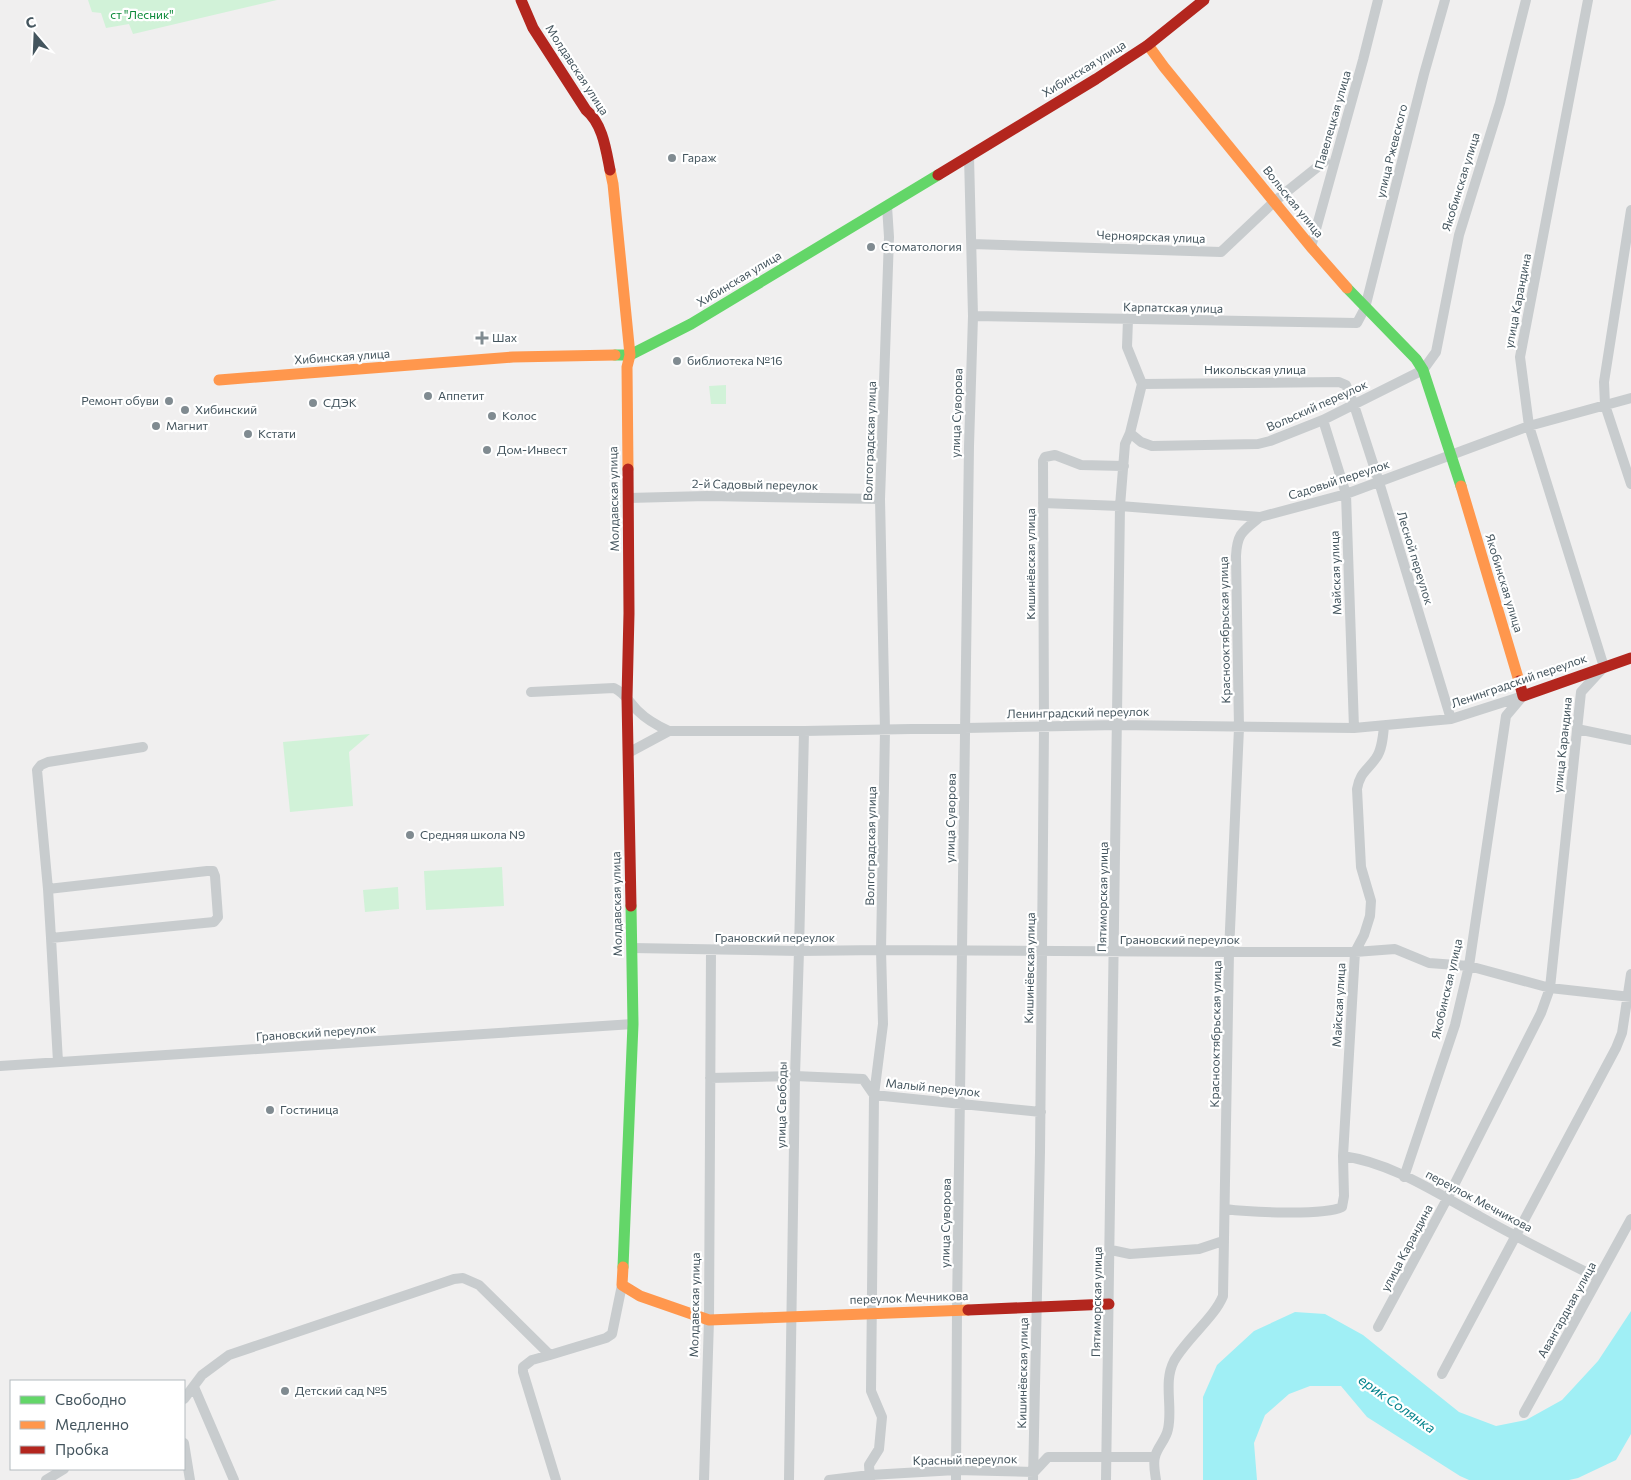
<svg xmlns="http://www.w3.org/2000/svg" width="1631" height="1480" font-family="Commissioner,sans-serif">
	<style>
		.green { fill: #d1f2d8 }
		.water { fill: #a0eff5 }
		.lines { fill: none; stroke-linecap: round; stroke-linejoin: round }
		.street { stroke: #c8ccce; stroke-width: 10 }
		.fast { stroke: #63d668; stroke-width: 11 }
		.slow { stroke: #ff974d; stroke-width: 11 }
		.jam { stroke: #b3261e; stroke-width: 11 }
		.poi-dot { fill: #808b91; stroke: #fff; stroke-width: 2 }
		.labels { text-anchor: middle; stroke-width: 4.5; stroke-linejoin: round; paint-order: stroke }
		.park-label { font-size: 12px; fill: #0b8938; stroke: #fff }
		.street-label { font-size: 12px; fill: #44555e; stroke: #fff }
		.poi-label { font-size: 12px; fill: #44555e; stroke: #fff; text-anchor: start }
		.water-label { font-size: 14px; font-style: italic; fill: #04838c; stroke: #fff }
	</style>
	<rect width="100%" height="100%" fill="#f0efef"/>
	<path class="green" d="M 88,0 L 277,0 L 133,34 L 129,24 L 106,28 L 101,13 L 92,12 Z
		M 726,385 L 726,404 L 711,404 L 709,386 Z
		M 370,734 L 349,752 L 353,806 L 290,812 L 283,742 Z
		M 502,867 L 504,906 L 426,910 L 424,871 Z
		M 398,887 L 399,909 L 365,912 L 363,890 Z"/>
	<path class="water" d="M 1631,1311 L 1631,1434 L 1616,1460 L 1578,1478 L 1569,1480 L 1469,1480 L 1460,1476 L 1367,1417 L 1341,1386 L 1310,1386 L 1289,1394 L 1265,1415 L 1254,1443 L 1257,1480 L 1203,1480 L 1203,1397 L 1217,1365 L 1254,1331 L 1295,1312 L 1325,1314 L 1363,1335 L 1459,1412 L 1496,1426 L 1526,1420 L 1562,1400 L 1598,1361 Z"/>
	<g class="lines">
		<path class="street" d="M 1631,210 L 1604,382 L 1605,405 L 1631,484
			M 972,244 L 1221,252 L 1275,201 L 1325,161
			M 1311,247 L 1363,60 L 1378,0
			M 973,316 L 1357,323 L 1365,308 L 1424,74 L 1445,0
			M 1142,384 L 1339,382 L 1346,385 L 1354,405 L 1379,482 L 1451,719
			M 1323,420 L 1346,494 L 1354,728
			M 1130,433 L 1141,442 L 1152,446 L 1258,444 L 1270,441 L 1323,420 L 1423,370 L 1436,352 L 1459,235 L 1500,103 L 1526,0
			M 628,498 L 707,496 L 880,499
			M 1043,503 L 1120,506 L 1260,517 L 1346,494 L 1529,426 L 1631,398
			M 531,692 L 614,688 C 625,693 630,703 638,711 C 647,720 658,726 669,731 L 804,731 L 1117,725 L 1354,728 L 1451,719 L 1523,696
			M 1577,729 L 1631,740
			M 628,753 L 669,731
			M 207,871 L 213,871 L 215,876 L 218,917 L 214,922 L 51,938 L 48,889 Z
			M 48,889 L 37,770 L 41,765 L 48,762 L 143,747
			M 51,938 L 58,1062
			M 632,948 L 799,951 L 881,950 L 1229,952 L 1355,952 L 1395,949 L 1429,963 L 1469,966 L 1550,988 L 1631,997
			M 0,1066 L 633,1024
			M 710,1078 L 795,1076 L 863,1079 L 874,1095 L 1041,1112
			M 1343,1156 C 1392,1163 1436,1193 1479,1216 C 1518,1238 1558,1258 1598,1278
			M 1404,1177 L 1455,1025 L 1469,966 L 1506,716 L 1522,697
			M 1225,1209 C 1248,1212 1323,1216 1342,1207 L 1344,1196 L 1343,1156 L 1355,952 L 1364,935 L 1370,916 L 1371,901 L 1361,867 L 1357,789 C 1360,772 1367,771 1376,758 C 1382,750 1383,737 1384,726
			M 1111,1250 L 1130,1254 L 1199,1249 L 1223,1241
			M 1378,1327 L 1447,1199 L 1541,1013 L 1550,988 L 1581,692 L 1604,667 L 1529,426 L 1520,357 L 1588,0
			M 550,1355 L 532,1360 L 523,1367 L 523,1372 L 556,1480
			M 1442,1374 L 1616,1048 L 1622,1033 L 1631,974
			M 194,1387 L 234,1480
			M 184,1399 L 202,1375 L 229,1355 L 454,1279 L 463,1278 L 479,1285 L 550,1355 L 606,1338 L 612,1334 L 622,1285
			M 1524,1413 L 1631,1219
			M 184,1443 L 190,1480
			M 46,1480 L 64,1469
			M 704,1480 L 709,1320 L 711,950
			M 789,1480 L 795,1076 L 799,951 L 804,731
			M 829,1480 L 870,1475 L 956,1470 L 1034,1472 L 1048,1457 L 1155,1457
			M 870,1480 L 869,1465 L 879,1449 L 882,1417 L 871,1391 L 874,1095 L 883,1024 L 881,950 L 885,730 L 880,499 L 889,237 L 887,206
			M 956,1480 L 957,1310 L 969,446 L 973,316 L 969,156
			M 1033,1480 L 1040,1152 L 1042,951 L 1044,727 L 1043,461 L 1045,457 L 1055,455 L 1081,465 L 1124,466
			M 1106,1480 L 1120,506 L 1125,444 L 1130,433 L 1142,384 L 1127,347 L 1128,319
			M 1156,1480 C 1155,1473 1153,1463 1155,1457 C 1157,1447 1166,1440 1168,1429 C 1173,1407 1163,1382 1174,1361 C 1187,1338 1214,1318 1223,1296 L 1229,952 L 1239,728 L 1236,556 C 1237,533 1243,531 1260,517"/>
		<path class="fast" d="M 1347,288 L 1416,359 L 1423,370 L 1461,486
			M 615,355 L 630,355 L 691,324 L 938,175
			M 623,1267 L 633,1024 L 631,906"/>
		<path class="slow" d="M 1148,45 L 1164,67 L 1311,247 L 1347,288
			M 610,170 L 613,184 L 630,355 L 627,367 L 628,469
			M 219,380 L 513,357 L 615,355
			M 1461,486 L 1519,681
			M 623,1267 L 622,1285 L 640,1296 L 709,1320 L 968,1310"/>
		<path class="jam" d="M 521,0 L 533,28 L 586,110 C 603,124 606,150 610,170
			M 938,175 L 1096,79 L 1148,45 L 1204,0
			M 628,469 L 629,613 L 627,698 L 631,906
			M 1519,681 L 1523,696 L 1631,658
			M 968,1310 L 1109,1304"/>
	</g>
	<g class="poi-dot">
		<circle cx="672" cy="158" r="5"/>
		<circle cx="871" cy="247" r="5"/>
		<path d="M479.5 330.5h5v5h5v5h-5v5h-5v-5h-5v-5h5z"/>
		<circle cx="677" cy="361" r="5"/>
		<circle cx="428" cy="396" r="5"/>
		<circle cx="169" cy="401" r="5"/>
		<circle cx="313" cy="403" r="5"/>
		<circle cx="185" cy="410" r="5"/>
		<circle cx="492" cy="416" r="5"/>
		<circle cx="156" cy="426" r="5"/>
		<circle cx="248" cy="434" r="5"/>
		<circle cx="487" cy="450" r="5"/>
		<circle cx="410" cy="835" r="5"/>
		<circle cx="270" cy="1110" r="5"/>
		<circle cx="285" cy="1391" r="5"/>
	</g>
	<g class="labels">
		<g class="park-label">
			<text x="142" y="19">ст "Лесник"</text>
		</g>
		<g class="street-label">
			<text transform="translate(1084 69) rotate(-32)" y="4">Хибинская улица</text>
			<text transform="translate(577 70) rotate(57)" y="4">Молдавская улица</text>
			<text transform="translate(1333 120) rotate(-74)" y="4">Павелецкая улица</text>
			<text transform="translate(1392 151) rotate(-76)" y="4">улица Ржевского</text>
			<text transform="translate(1461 182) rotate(-73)" y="4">Якобинская улица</text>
			<text transform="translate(1293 202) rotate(51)" y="4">Вольская улица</text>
			<text transform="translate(1151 237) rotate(2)" y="4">Черноярская улица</text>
			<text transform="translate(739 279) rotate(-31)" y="4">Хибинская улица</text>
			<text transform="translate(1518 301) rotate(-79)" y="4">улица Карандина</text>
			<text transform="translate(1173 308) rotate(1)" y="4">Карпатская улица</text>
			<text transform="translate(342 357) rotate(-4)" y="4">Хибинская улица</text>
			<text x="1255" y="374">Никольская улица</text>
			<text transform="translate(1317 406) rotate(-24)" y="4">Вольский переулок</text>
			<text transform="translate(957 413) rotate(-88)" y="4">улица Суворова</text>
			<text transform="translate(870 441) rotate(-88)" y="4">Волгоградская улица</text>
			<text transform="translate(1339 480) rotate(-18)" y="4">Садовый переулок</text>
			<text transform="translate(755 485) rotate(1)" y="4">2-й Садовый переулок</text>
			<text transform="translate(614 499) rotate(-91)" y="4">Молдавская улица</text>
			<text transform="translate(1415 558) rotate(73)" y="4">Лесной переулок</text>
			<text transform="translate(1031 564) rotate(-90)" y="4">Кишинёвская улица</text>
			<text transform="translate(1336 573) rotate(-92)" y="4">Майская улица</text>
			<text transform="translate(1504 583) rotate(73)" y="4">Якобинская улица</text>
			<text transform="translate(1225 630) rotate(-91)" y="4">Краснооктябрьская улица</text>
			<text transform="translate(1519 681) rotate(-19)" y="4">Ленинградский переулок</text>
			<text transform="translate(1078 713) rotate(-1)" y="4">Ленинградский переулок</text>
			<text transform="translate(1563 745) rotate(-84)" y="4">улица Карандина</text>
			<text transform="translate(951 818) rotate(-89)" y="4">улица Суворова</text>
			<text transform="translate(871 846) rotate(-89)" y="4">Волгоградская улица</text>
			<text transform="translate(1103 897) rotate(-89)" y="4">Пятиморская улица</text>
			<text transform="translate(617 904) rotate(-91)" y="4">Молдавская улица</text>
			<text x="775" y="942">Грановский переулок</text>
			<text x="1180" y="944">Грановский переулок</text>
			<text transform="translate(1030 968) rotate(-89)" y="4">Кишинёвская улица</text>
			<text transform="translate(1447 989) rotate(-77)" y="4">Якобинская улица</text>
			<text transform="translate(1339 1005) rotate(-87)" y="4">Майская улица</text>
			<text transform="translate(316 1033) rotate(-4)" y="4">Грановский переулок</text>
			<text transform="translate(1216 1034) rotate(-89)" y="4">Краснооктябрьская улица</text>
			<text transform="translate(933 1088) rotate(6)" y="4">Малый переулок</text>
			<text transform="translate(782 1105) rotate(-89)" y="4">улица Свободы</text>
			<text transform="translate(1479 1201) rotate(28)" y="4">переулок Мечникова</text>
			<text transform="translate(946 1223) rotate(-89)" y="4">улица Суворова</text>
			<text transform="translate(1407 1248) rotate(-62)" y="4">улица Карандина</text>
			<text transform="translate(909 1298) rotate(-2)" y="4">переулок Мечникова</text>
			<text transform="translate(1097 1302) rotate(-89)" y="4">Пятиморская улица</text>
			<text transform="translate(695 1305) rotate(-89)" y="4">Молдавская улица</text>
			<text transform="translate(1567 1310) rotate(-61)" y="4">Авангардная улица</text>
			<text transform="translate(1023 1373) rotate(-89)" y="4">Кишинёвская улица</text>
			<text transform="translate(965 1460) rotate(-1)" y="4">Красный переулок</text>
		</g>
		<g class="poi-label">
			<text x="682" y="162">Гараж</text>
			<text x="881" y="251">Стоматология</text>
			<text x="492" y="342">Шах</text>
			<text x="687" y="365">библиотека №16</text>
			<text x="438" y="400">Аппетит</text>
			<text x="159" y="405" text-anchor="end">Ремонт обуви</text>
			<text x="323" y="407">СДЭК</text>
			<text x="195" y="414">Хибинский</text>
			<text x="502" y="420">Колос</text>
			<text x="166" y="430">Магнит</text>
			<text x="258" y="438">Кстати</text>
			<text x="497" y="454">Дом-Инвест</text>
			<text x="420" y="839">Средняя школа N9</text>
			<text x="280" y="1114">Гостиница</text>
			<text x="295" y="1395">Детский сад №5</text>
		</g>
		<g class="water-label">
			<text transform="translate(1397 1404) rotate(35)" y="5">ерик Солянка</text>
		</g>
	</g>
	<rect x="10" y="1380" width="175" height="90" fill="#ffffff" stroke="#b4bbbf"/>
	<rect x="20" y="1396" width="25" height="8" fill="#63d668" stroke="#b4bbbf"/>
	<text x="55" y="1405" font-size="15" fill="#44555e">Свободно</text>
	<rect x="20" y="1421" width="25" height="8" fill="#ff974d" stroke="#b4bbbf"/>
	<text x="55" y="1430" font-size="15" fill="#44555e">Медленно</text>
	<rect x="20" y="1446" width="25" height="8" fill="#b3261e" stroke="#b4bbbf"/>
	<text x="55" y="1455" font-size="15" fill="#44555e">Пробка</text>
	<g transform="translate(35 35) rotate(341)" stroke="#ffffff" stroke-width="4" paint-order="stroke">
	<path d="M0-4L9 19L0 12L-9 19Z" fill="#44555e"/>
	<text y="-8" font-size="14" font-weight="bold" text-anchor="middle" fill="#44555e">С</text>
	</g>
</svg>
